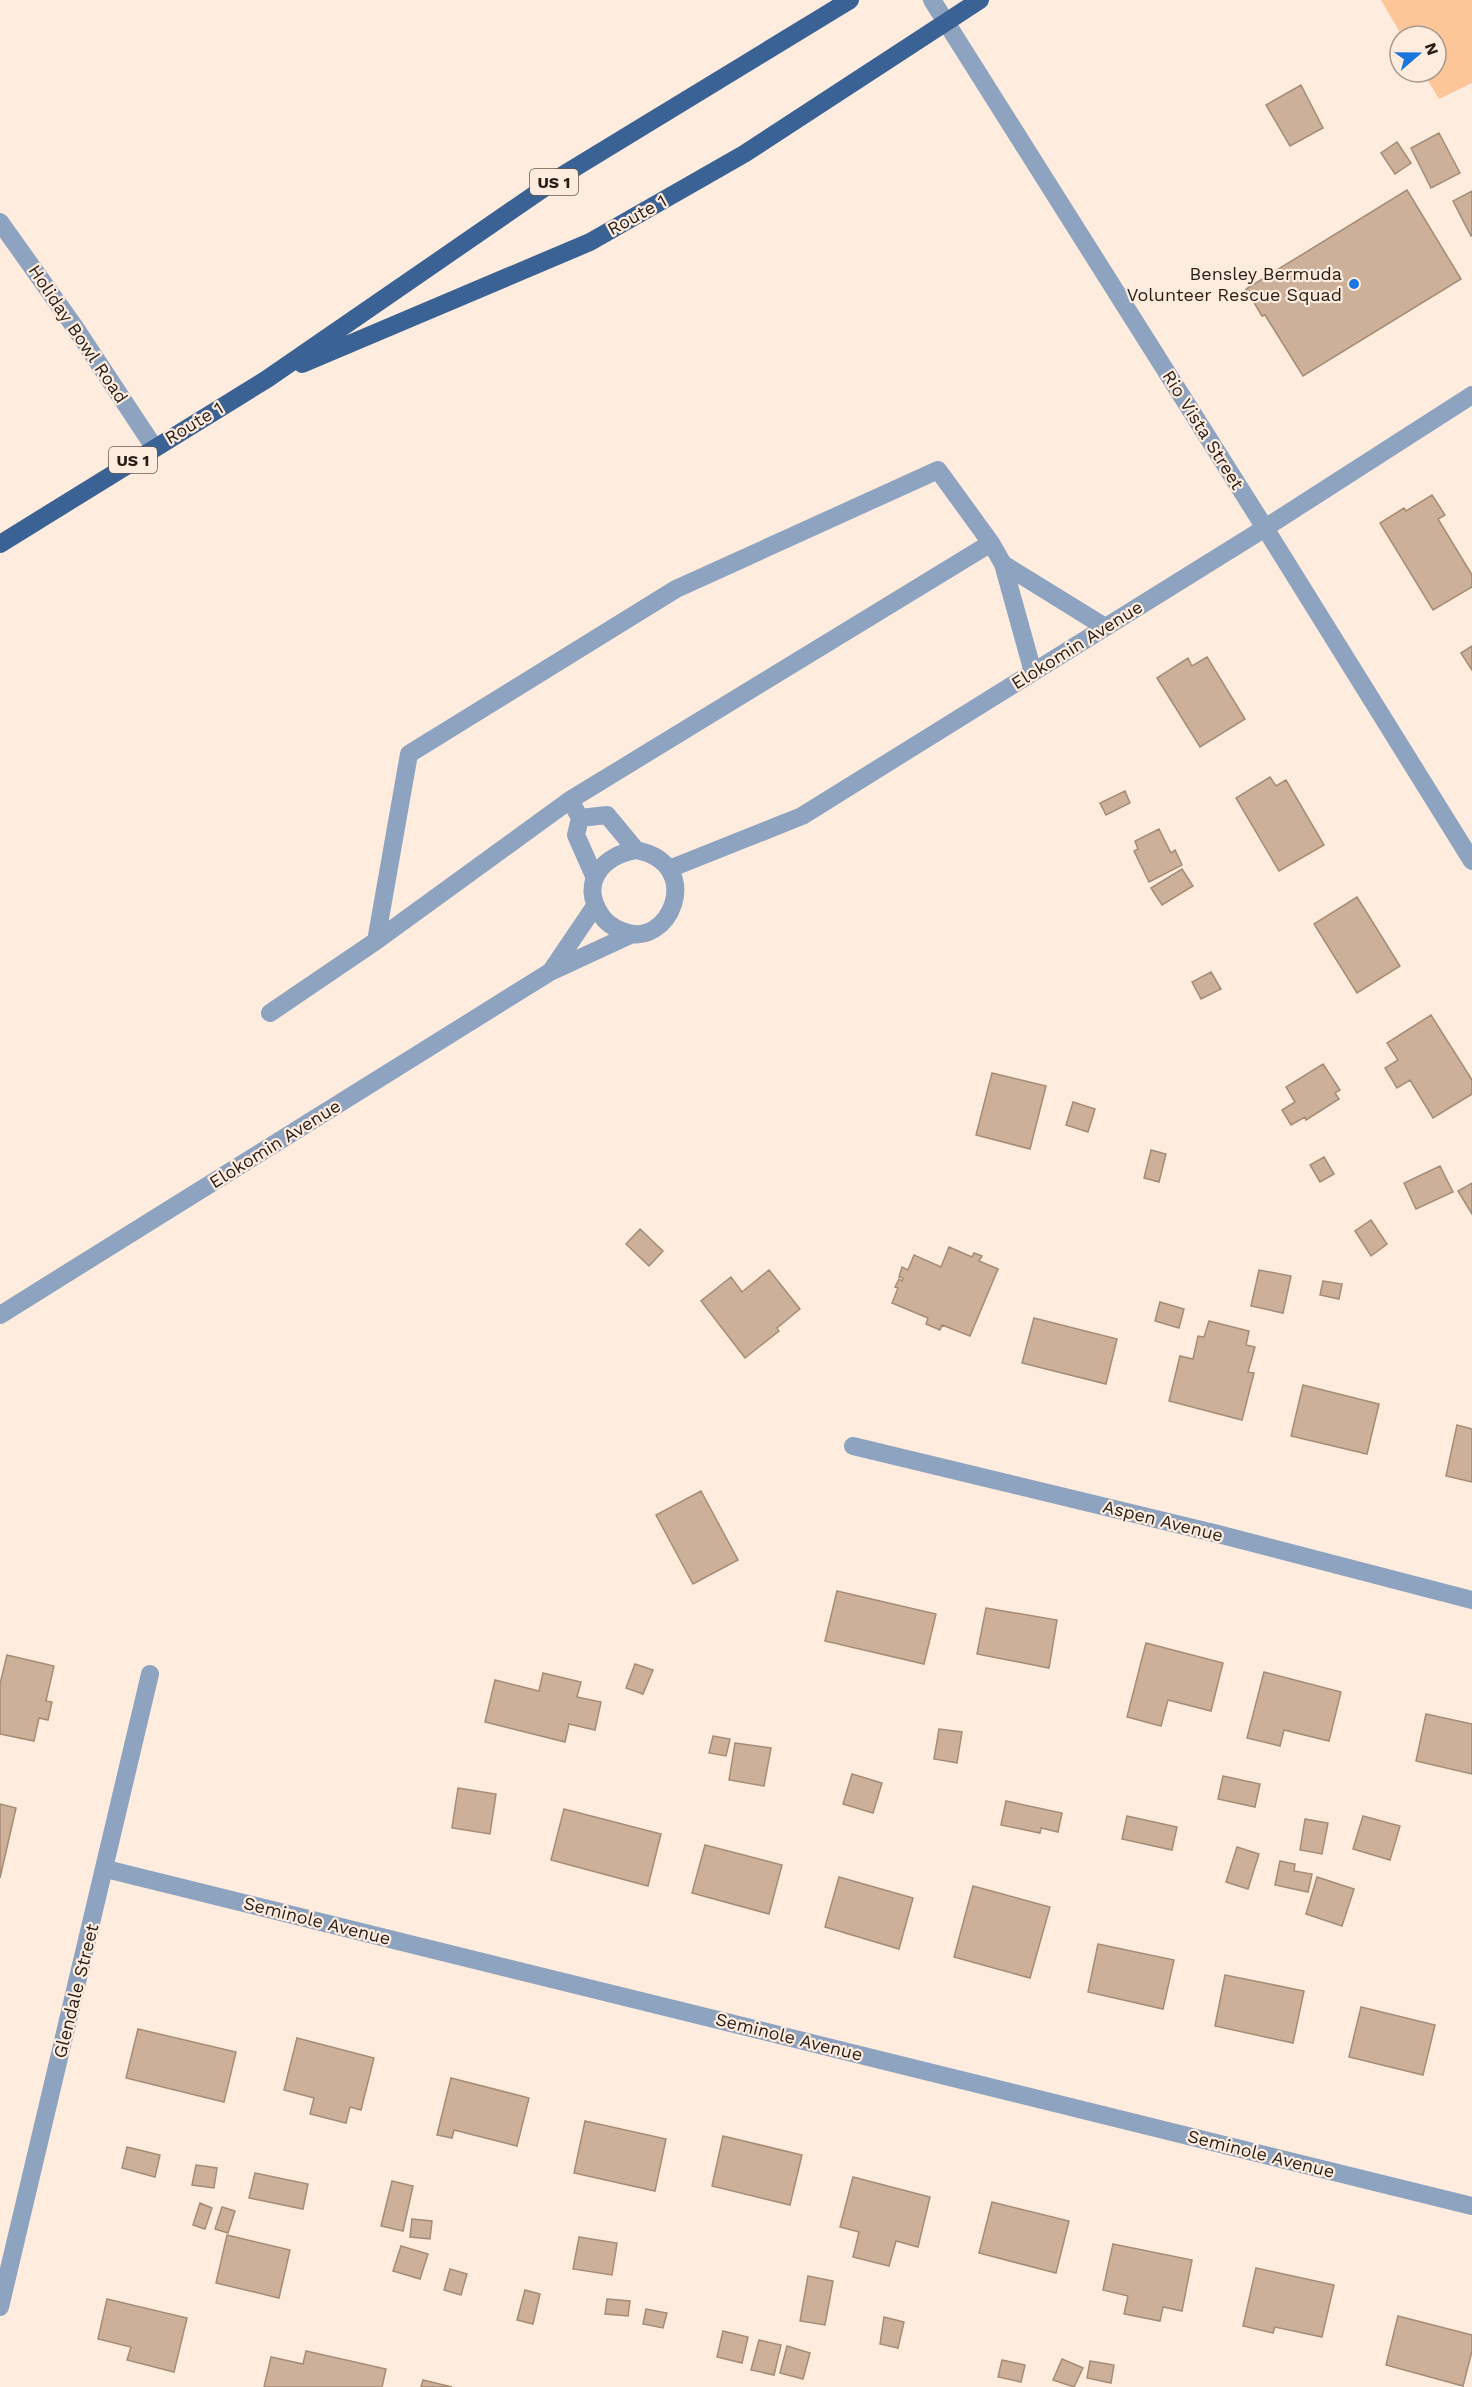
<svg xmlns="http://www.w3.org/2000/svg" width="1472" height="2387" font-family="'Work Sans',sans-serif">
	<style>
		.green { fill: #fcc699 }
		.building { fill: #ccb099; stroke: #a68b75; stroke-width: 1.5 }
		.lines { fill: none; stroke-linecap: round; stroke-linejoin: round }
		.minor { stroke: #8da3c0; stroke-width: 18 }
		.major { stroke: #3b6294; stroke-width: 18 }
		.poi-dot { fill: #1976df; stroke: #feecde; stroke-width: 2 }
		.labels { text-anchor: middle; stroke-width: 4.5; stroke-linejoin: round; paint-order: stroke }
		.shield { fill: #feecde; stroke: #685b51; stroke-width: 1.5 }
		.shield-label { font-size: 16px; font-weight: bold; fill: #281d15 }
		.street-label { font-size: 18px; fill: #281d15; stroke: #feecde }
		.poi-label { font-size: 18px; fill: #281d15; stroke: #feecde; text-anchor: end }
	</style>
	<rect width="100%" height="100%" fill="#feecde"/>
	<path class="green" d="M 1381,0 L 1472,0 L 1472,83 L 1439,99 L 1423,72 L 1436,72 L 1436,36 L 1402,36 Z"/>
	<path class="building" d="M 1301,85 L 1323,128 L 1290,146 L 1266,105 Z
		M 1439,133 L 1460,173 L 1431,188 L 1411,148 Z
		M 1397,142 L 1411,163 L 1395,174 L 1381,153 Z
		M 1407,190 L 1461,279 L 1303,376 L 1265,315 L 1262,316 L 1246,289 Z
		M 1472,191 L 1472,236 L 1471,236 L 1453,201 Z
		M 1432,495 L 1445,515 L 1438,519 L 1472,575 L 1472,587 L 1433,610 L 1380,523 L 1404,508 L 1406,511 Z
		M 1472,646 L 1472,670 L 1461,653 Z
		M 1207,657 L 1245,719 L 1200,747 L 1157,678 L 1188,658 L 1192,666 Z
		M 1270,777 L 1276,786 L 1286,780 L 1324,845 L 1279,871 L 1236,798 Z
		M 1125,791 L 1130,803 L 1106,815 L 1100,803 Z
		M 1159,829 L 1171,853 L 1175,850 L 1182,865 L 1149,882 L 1134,851 L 1138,849 L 1135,841 Z
		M 1182,869 L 1193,886 L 1162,905 L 1151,888 Z
		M 1357,897 L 1400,966 L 1357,993 L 1314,924 Z
		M 1211,972 L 1221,989 L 1201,999 L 1192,982 Z
		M 1431,1015 L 1472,1080 L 1472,1094 L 1433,1118 L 1410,1080 L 1397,1088 L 1385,1068 L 1398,1060 L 1387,1043 Z
		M 1323,1064 L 1340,1090 L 1335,1093 L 1339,1099 L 1306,1120 L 1305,1117 L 1291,1125 L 1282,1110 L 1295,1102 L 1286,1087 Z
		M 992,1073 L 1046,1086 L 1030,1149 L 976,1135 Z
		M 1073,1102 L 1095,1109 L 1088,1132 L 1066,1125 Z
		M 1151,1150 L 1166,1154 L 1159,1182 L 1144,1178 Z
		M 1324,1157 L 1334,1174 L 1320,1182 L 1310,1165 Z
		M 1440,1166 L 1453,1192 L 1416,1209 L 1404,1183 Z
		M 1472,1183 L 1472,1214 L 1458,1191 Z
		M 1371,1220 L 1387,1244 L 1371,1256 L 1355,1231 Z
		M 640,1229 L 663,1251 L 649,1266 L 626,1244 Z
		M 949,1247 L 972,1257 L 974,1253 L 982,1256 L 979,1261 L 998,1269 L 970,1336 L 942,1325 L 940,1330 L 926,1324 L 928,1318 L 892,1303 L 898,1288 L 895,1287 L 899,1279 L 902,1281 L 903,1278 L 899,1277 L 902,1267 L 908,1270 L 914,1255 L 941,1267 Z
		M 769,1270 L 800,1309 L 777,1328 L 779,1331 L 745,1358 L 701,1301 L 731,1277 L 742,1292 Z
		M 1259,1270 L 1291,1276 L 1283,1313 L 1251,1306 Z
		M 1323,1281 L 1342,1284 L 1339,1299 L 1320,1295 Z
		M 1160,1302 L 1184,1309 L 1179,1328 L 1155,1321 Z
		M 1034,1318 L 1117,1339 L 1106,1384 L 1022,1363 Z
		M 1209,1321 L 1249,1331 L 1246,1345 L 1255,1347 L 1248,1372 L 1254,1373 L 1242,1420 L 1169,1401 L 1180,1356 L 1193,1359 L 1198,1336 L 1204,1337 Z
		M 1303,1385 L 1379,1404 L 1367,1454 L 1291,1436 Z
		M 1457,1425 L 1472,1429 L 1472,1482 L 1446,1476 Z
		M 701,1491 L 738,1560 L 693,1584 L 656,1515 Z
		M 837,1591 L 936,1614 L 924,1664 L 825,1641 Z
		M 986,1608 L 1057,1620 L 1049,1668 L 977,1654 Z
		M 1146,1643 L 1223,1663 L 1211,1711 L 1168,1700 L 1161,1726 L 1127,1717 Z
		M 7,1655 L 54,1666 L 46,1701 L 52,1702 L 48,1720 L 39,1718 L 34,1741 L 0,1734 L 0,1684 Z
		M 635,1664 L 653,1670 L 643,1694 L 626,1688 Z
		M 1264,1672 L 1341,1692 L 1329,1741 L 1284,1730 L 1280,1746 L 1247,1738 Z
		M 543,1673 L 581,1682 L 577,1697 L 601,1702 L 595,1730 L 569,1724 L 565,1742 L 485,1722 L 495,1680 L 539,1691 Z
		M 1426,1714 L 1472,1724 L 1472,1774 L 1416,1761 Z
		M 939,1729 L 962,1732 L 957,1763 L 934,1759 Z
		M 713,1736 L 730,1739 L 726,1756 L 709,1753 Z
		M 735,1743 L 771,1748 L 764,1786 L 729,1780 Z
		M 852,1774 L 882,1783 L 873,1813 L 843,1804 Z
		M 1223,1776 L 1260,1784 L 1255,1807 L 1218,1799 Z
		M 458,1788 L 496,1794 L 490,1834 L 452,1828 Z
		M 1006,1801 L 1062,1813 L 1058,1832 L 1041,1828 L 1040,1833 L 1001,1825 Z
		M 0,1804 L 16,1808 L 0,1878 Z
		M 564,1809 L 661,1834 L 648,1886 L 551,1860 Z
		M 1127,1816 L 1177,1827 L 1172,1850 L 1122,1839 Z
		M 1363,1816 L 1400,1826 L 1390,1860 L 1353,1849 Z
		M 1305,1819 L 1328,1823 L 1322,1854 L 1300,1850 Z
		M 705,1845 L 782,1865 L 769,1914 L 692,1893 Z
		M 1237,1847 L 1259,1854 L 1248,1889 L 1226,1882 Z
		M 1280,1861 L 1295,1864 L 1294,1871 L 1312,1874 L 1308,1892 L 1275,1885 Z
		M 839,1877 L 913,1898 L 899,1949 L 825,1927 Z
		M 1317,1877 L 1354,1889 L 1342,1926 L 1306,1914 Z
		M 973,1886 L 1050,1907 L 1030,1978 L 954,1957 Z
		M 1098,1944 L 1174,1960 L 1163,2009 L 1088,1992 Z
		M 1225,1975 L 1304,1991 L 1293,2043 L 1215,2026 Z
		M 1361,2007 L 1435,2025 L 1423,2075 L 1349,2057 Z
		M 138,2029 L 236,2052 L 224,2102 L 126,2078 Z
		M 297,2038 L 374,2058 L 361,2110 L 350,2107 L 346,2123 L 310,2114 L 314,2098 L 284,2090 Z
		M 451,2078 L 529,2098 L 517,2146 L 454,2130 L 452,2138 L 437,2135 Z
		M 585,2121 L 666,2139 L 655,2191 L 574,2173 Z
		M 723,2136 L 802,2155 L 790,2205 L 712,2186 Z
		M 127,2147 L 160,2155 L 155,2177 L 122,2168 Z
		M 196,2165 L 217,2168 L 214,2188 L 192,2185 Z
		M 255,2173 L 308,2184 L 303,2209 L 249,2198 Z
		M 853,2177 L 930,2197 L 918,2247 L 896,2241 L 889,2266 L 853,2257 L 859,2232 L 840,2227 Z
		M 392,2181 L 413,2186 L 403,2231 L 381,2226 Z
		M 992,2202 L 1069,2221 L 1056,2273 L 979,2253 Z
		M 200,2203 L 212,2208 L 205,2229 L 193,2225 Z
		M 222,2207 L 235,2211 L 228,2233 L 215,2229 Z
		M 412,2219 L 432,2221 L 430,2239 L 410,2237 Z
		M 227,2235 L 290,2250 L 279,2298 L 216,2283 Z
		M 579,2237 L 617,2243 L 612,2275 L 573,2269 Z
		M 1113,2244 L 1192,2260 L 1182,2311 L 1163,2307 L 1160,2321 L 1124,2314 L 1128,2296 L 1103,2290 Z
		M 401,2246 L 428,2254 L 420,2279 L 393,2271 Z
		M 1256,2268 L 1334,2285 L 1322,2337 L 1275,2327 L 1273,2333 L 1243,2326 Z
		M 450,2269 L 467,2274 L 461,2295 L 444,2290 Z
		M 808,2276 L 833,2281 L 825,2325 L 800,2321 Z
		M 525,2290 L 540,2294 L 533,2324 L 517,2320 Z
		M 107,2299 L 187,2318 L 174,2372 L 127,2360 L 131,2347 L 98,2339 Z
		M 607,2299 L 630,2301 L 628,2316 L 605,2314 Z
		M 646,2309 L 667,2313 L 663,2328 L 643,2324 Z
		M 1398,2316 L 1472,2335 L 1472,2351 L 1463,2386 L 1386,2365 Z
		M 884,2317 L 904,2322 L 898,2348 L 880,2344 Z
		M 723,2331 L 748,2337 L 742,2363 L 717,2357 Z
		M 759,2340 L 781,2345 L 774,2375 L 751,2370 Z
		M 787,2346 L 810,2353 L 803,2379 L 780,2373 Z
		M 306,2351 L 386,2369 L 382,2387 L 264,2387 L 271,2357 L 303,2364 Z
		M 1062,2359 L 1083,2368 L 1074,2387 L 1053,2380 Z
		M 1002,2360 L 1025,2365 L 1021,2382 L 998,2377 Z
		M 1090,2361 L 1114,2365 L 1111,2383 L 1087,2378 Z
		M 423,2380 L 452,2387 L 421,2387 Z"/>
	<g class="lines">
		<path class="minor" d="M 932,0 L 1265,528 L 1472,861
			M 0,222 L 74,326 L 154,447
			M 1003,564 L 1105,627
			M 570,800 L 580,818 L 576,835 L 595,878
			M 580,818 L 607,815 L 636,850
			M 636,850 C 707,864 669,952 622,931 C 614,928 606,923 601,915 C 579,883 603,855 636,850 Z
			M 669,869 L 802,816 L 1265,528 L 1472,395
			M 376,941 L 409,754 L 676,589 L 938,470 L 991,543 L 1003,564 L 1033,672
			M 551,971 L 595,906
			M 270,1013 L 376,941 L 570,800 L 991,543
			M 0,1315 L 550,972 L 630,935
			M 853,1446 L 1218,1534 L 1472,1600
			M 106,1869 L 1472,2206
			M 0,2307 L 150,1674"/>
		<path class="major" d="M 302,364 L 590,242 L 744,154 L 980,0
			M 0,544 L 267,379 L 563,175 L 850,0"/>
	</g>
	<circle class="poi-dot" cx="1354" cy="284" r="6"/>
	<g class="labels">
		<g class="shield">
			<rect x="530" y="169" width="48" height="26" rx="4.5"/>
			<rect x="109" y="447" width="48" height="26" rx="4.5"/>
		</g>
		<g class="shield-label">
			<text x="554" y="188">US 1</text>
			<text x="133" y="466">US 1</text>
		</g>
		<g class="street-label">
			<text transform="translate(637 215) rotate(-29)" y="6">Route 1</text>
			<text transform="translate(78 334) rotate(56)" y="6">Holiday Bowl Road</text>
			<text transform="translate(194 423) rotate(-31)" y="6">Route 1</text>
			<text transform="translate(1203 430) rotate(58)" y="6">Rio Vista Street</text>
			<text transform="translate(1077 645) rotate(-32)" y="6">Elokomin Avenue</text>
			<text transform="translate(275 1144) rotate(-32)" y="6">Elokomin Avenue</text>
			<text transform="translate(1163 1521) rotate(14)" y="6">Aspen Avenue</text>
			<text transform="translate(317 1921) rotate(14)" y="6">Seminole Avenue</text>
			<text transform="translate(76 1991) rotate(-76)" y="6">Glendale Street</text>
			<text transform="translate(789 2037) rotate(14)" y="6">Seminole Avenue</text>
			<text transform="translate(1261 2154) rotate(14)" y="6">Seminole Avenue</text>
		</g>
		<g class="poi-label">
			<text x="1342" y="280">Bensley Bermuda<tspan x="1342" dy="21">Volunteer Rescue Squad</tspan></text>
		</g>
	</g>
	<g transform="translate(1418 54) rotate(70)"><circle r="28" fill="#feecde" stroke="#a8998e" stroke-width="1.5"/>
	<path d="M0-4.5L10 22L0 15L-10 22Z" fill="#1976df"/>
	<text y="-9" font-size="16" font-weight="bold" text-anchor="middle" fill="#281d15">N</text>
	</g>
</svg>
